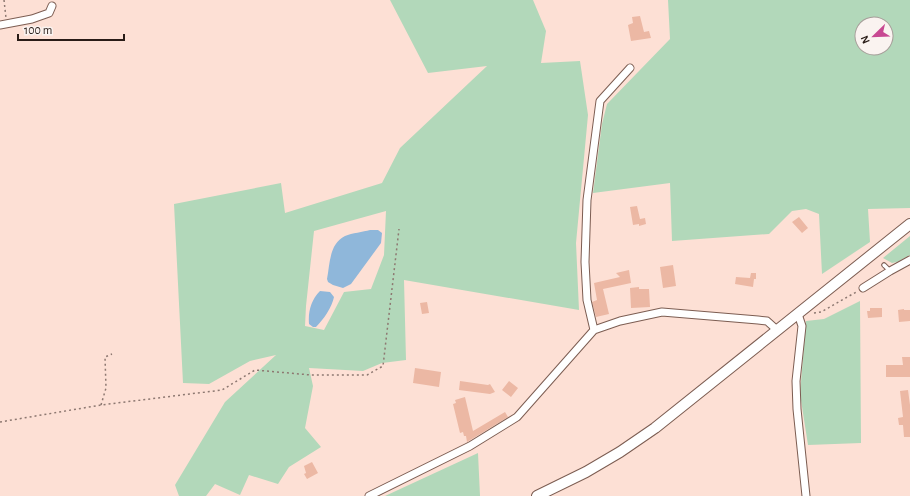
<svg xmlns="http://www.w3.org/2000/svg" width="910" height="496" font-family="'Alegreya Sans',sans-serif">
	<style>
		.green { fill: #b2d8ba; fill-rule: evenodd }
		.water { fill: #8fb7da }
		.building { fill: #ecb8a4 }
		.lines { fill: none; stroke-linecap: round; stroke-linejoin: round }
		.service-casing { stroke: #7c5d52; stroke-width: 5.5 }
		.minor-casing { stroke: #7c5d52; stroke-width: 9 }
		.secondary-casing { stroke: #7c5d52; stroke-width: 12 }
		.path { stroke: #8d7871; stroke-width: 1.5; stroke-dasharray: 2 3; stroke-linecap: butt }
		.service { stroke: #fff; stroke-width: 3.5 }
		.minor { stroke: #fff; stroke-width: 7 }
		.secondary { stroke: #fff; stroke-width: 10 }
	</style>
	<rect width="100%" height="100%" fill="#fde0d5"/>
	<path class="green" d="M 390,0 L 533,0 L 546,31 L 541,63 L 580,61 L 588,115 L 576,243 L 579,310 L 404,280 L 406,360 L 382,363 L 363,371 L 309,368 L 313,386 L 305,428 L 321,447 L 289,467 L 278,484 L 249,475 L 240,495 L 215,484 L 206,496 L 179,496 L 175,485 L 225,402 L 276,355 L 250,361 L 209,384 L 183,383 L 174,204 L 281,183 L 285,213 L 382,183 L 400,148 L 487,66 L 428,73 ZM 386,211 L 384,255 L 371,289 L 344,292 L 324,330 L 305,326 L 306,306 L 314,231 Z
		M 668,0 L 910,0 L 910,208 L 868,209 L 870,242 L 822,274 L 819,214 L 806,209 L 792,211 L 769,234 L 672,241 L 670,183 L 593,193 L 602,124 L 607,104 L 670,39 ZM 862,24 L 886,24 L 886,48 L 862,48 Z
		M 910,236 L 910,255 L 897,262 L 892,263 L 883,258 Z
		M 860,301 L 861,443 L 808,445 L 800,394 L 806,321 L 824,319 Z
		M 478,453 L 480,496 L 385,496 Z"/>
	<path class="water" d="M 370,230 L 378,230 L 382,233 L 381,243 L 351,284 L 343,288 L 333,285 L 328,282 L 327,279 C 330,264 329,244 345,236 C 352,233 363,232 370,230 Z
		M 320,291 L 330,292 L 334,297 C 332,307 324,319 316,327 L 313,327 L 309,324 C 308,312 311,300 320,291 Z"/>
	<path class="building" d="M 640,16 L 644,32 L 649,31 L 651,38 L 631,41 L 628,25 L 633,23 L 632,17 Z
		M 637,206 L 640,219 L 645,218 L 646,224 L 639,226 L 639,224 L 633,225 L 630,207 Z
		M 799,217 L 808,228 L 802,233 L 792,222 Z
		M 673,265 L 676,286 L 663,288 L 660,267 Z
		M 629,270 L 631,283 L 603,289 L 609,314 L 596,317 L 592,302 L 597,300 L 594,283 L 620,277 L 616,273 Z
		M 751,273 L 756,273 L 756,279 L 754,279 L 753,287 L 735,284 L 736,277 L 750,278 Z
		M 639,287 L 639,289 L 649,289 L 650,307 L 631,308 L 630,288 Z
		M 427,302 L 429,313 L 422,314 L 420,303 Z
		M 870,308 L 882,308 L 882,317 L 868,318 L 867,311 L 870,311 Z
		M 904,309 L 904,310 L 910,310 L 910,321 L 899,322 L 898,310 Z
		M 902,357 L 910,357 L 910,377 L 886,377 L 886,365 L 903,365 Z
		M 415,368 L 441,372 L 439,387 L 413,383 Z
		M 460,381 L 488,385 L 490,384 L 495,392 L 490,394 L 459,390 Z
		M 509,381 L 518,388 L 511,397 L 502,390 Z
		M 908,390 L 910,405 L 910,437 L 904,437 L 903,425 L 899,425 L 898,418 L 903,417 L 900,391 Z
		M 465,397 L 473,431 L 505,412 L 508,417 L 467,442 L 466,436 L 464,436 L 463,432 L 460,433 L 453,404 L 456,403 L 455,400 Z
		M 312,462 L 318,473 L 307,479 L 304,474 L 306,473 L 304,466 Z"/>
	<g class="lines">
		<g class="service-casing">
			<path id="service" d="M 884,265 L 890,271"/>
		</g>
		<g class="minor-casing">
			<path id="minor" d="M 0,25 L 32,19 L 49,13 L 52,6
				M 863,288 L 890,271 L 910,260
				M 798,314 L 802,326 L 796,381 L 797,409 L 806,496
				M 594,330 L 587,300 L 585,262 L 587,200 L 600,101 L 630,68
				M 369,496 L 470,446 L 517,417 L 594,330 L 620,321 L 662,312 L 758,320 L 767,321 L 777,330"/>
		</g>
		<g class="secondary-casing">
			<path id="secondary" d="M 537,496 L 586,472 L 620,452 L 655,428 L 910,224"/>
		</g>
		<path class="path" d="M 4,0 L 6,18
			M 814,313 L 821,312 L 858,291
			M 101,405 L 106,388 L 105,357 L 112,354
			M 0,422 L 101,405 L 222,390 L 255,370 L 311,375 L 367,375 L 383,366 L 399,229"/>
		<use href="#service" class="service"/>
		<use href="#minor" class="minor"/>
		<use href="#secondary" class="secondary"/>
	</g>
	<g transform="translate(874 36) rotate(247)"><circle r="19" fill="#faf3f0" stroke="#a69d99"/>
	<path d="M0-3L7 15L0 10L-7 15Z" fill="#c84892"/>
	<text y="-6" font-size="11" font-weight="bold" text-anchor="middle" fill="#291c17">N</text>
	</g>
	<path d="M18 34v6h106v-6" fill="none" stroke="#291c17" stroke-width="2"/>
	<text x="24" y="34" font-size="12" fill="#291c17" stroke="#faf3f0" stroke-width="3" paint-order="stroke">100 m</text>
</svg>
